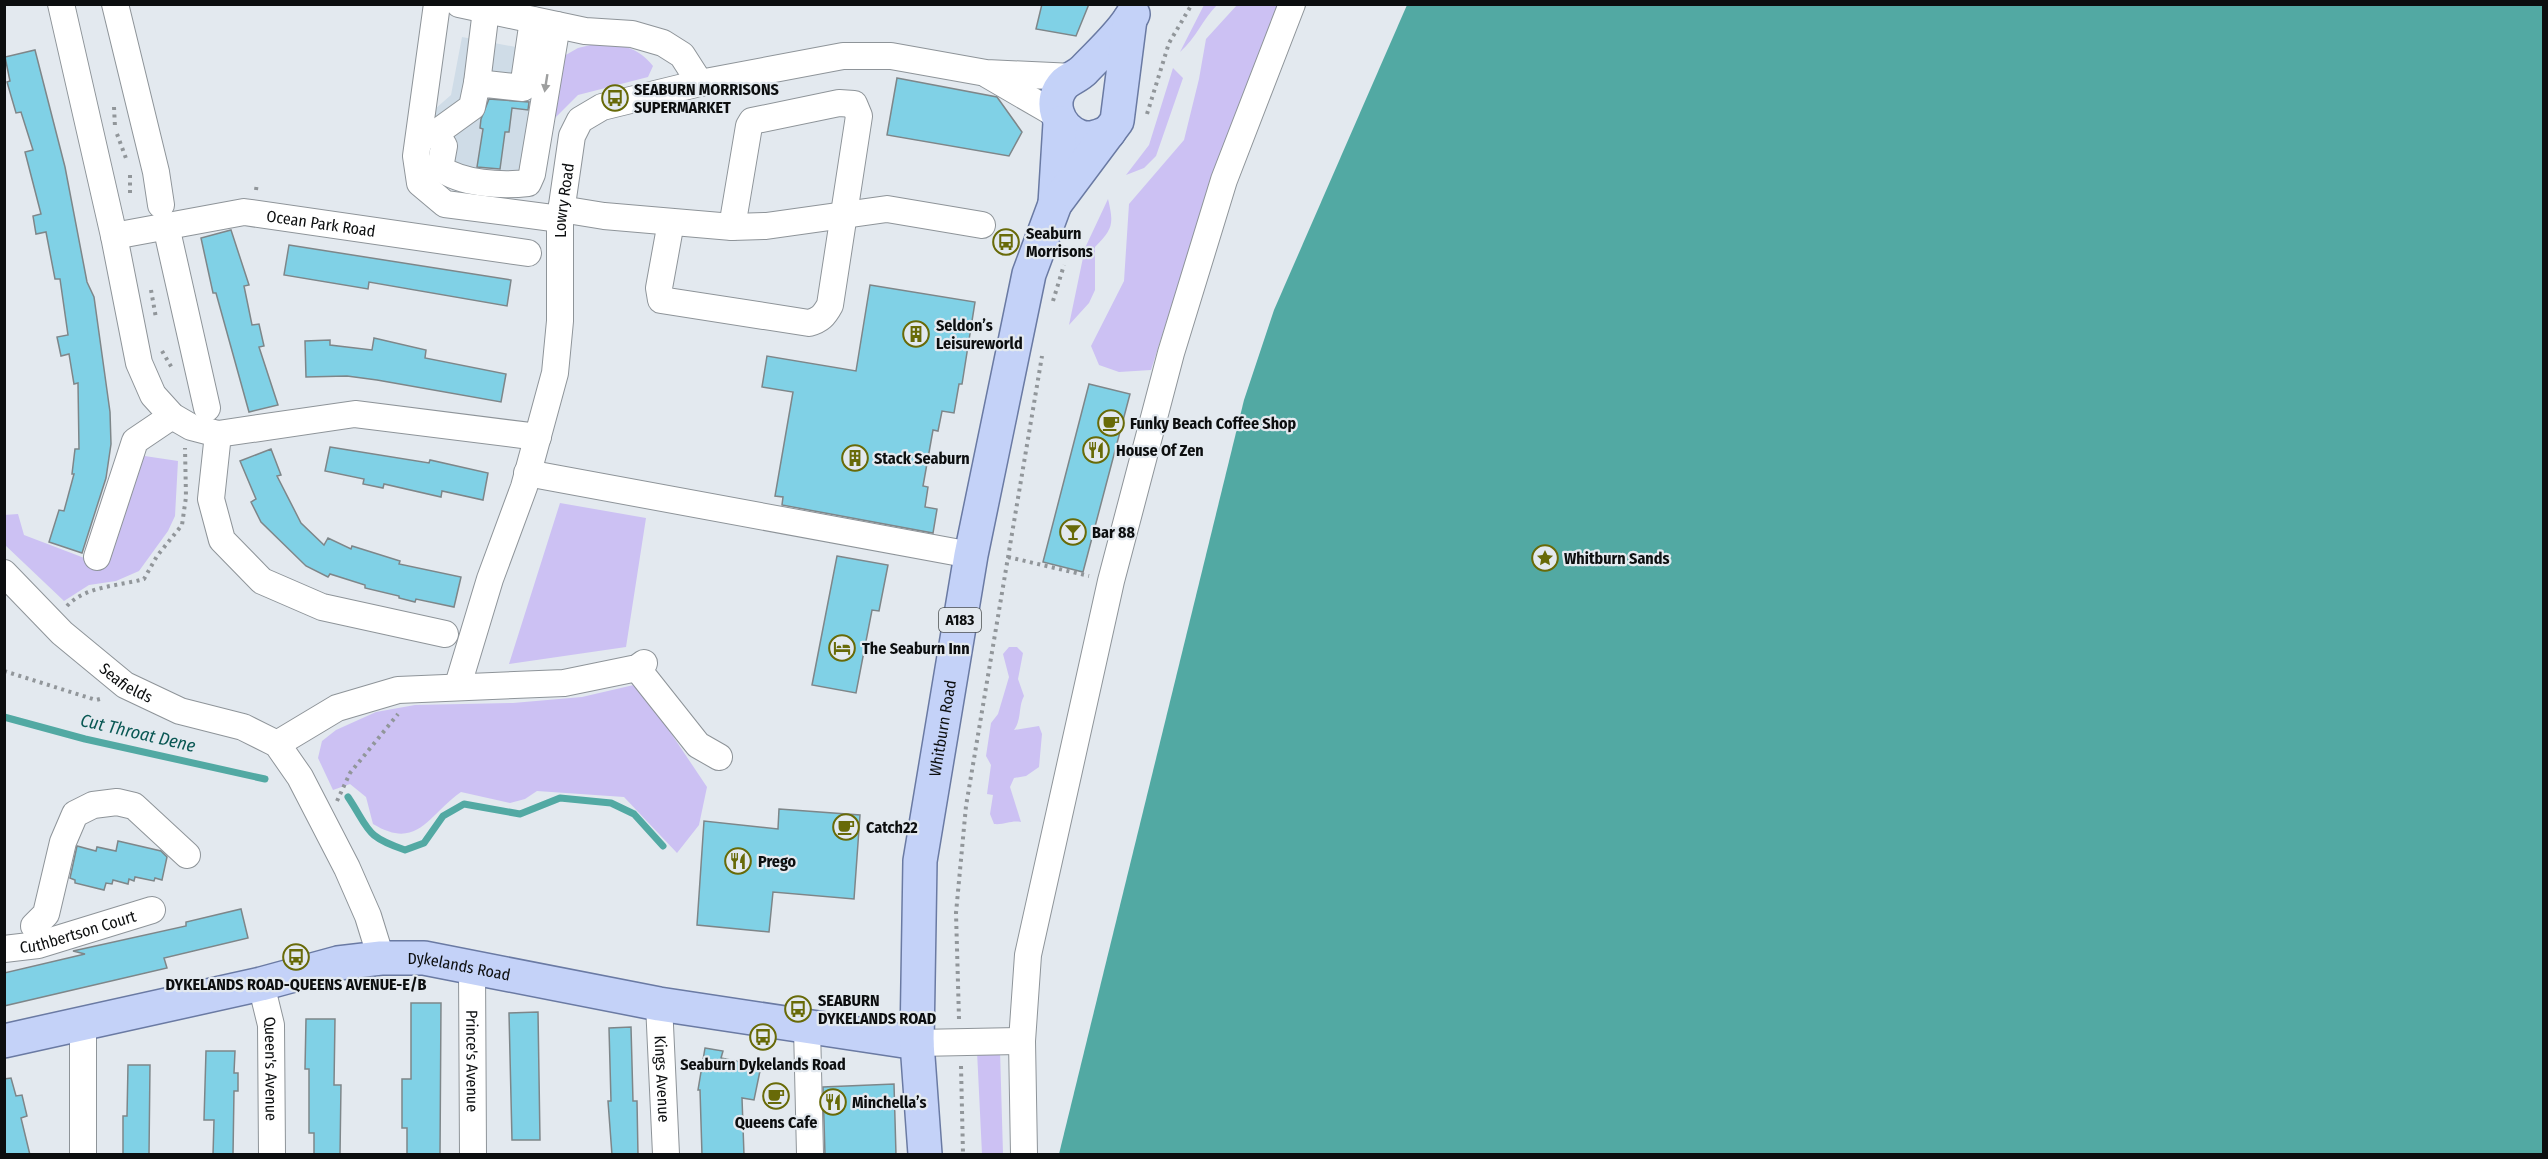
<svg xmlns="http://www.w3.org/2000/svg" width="2548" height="1159" font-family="'Fira Sans Condensed',sans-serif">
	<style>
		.built { fill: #cfdce7 }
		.green { fill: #ccc1f3 }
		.water { fill: #52a9a3 }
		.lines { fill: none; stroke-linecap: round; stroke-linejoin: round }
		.stream { stroke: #52a9a3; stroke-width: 7 }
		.building { fill: #80d1e6; stroke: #7e8689; stroke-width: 1.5 }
		.minor-casing { stroke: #8e9499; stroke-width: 28 }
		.major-casing { stroke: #6a7aa3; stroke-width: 36 }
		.path { stroke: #91969a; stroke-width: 4; stroke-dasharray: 3 4.5; stroke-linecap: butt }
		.minor { stroke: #fff; stroke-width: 26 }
		.major { stroke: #c4d2f8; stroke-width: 33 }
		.oneway { fill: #9e9f9f }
		.labels { text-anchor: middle; stroke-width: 4.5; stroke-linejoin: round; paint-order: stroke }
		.shield { fill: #e3e9ef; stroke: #4c5052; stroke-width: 1.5 }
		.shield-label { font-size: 15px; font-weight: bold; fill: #0c0e0f }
		.poi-label { font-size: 16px; font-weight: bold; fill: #0c0e0f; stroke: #e3e9ef; text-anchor: start }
		.street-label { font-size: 16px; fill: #0c0e0f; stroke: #e3e9ef }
		.water-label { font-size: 18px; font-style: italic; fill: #0a5854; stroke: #e3e9ef }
	</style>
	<rect width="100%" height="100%" fill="#e3e9ef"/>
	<path class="built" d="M 462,37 L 564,56 L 543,179 L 467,187 L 431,147 L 435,109 L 451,95 Z"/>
	<path class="green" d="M 1204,5 L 1217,5 C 1203,19 1196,38 1180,52 Z
		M 1237,5 L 1280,5 L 1208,191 L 1151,370 L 1119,372 L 1099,365 L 1091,346 L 1124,281 L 1129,204 L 1184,140 L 1199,79 L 1206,39 Z
		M 603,42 C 624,46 639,48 653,66 L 648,77 L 578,95 L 551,122 L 564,56 L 578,48 Z
		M 1173,68 L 1183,78 L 1156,156 L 1144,168 L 1126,175 L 1149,145 Z
		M 1108,199 C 1114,224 1113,229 1095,247 L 1095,290 L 1089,303 L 1069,325 L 1085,248 Z
		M 138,455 L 178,461 L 175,516 L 168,531 L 139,571 L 116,581 L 89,585 L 64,601 L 5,545 L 4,515 L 18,514 L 24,535 L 100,564 Z
		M 560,503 L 646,518 L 626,647 L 509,664 Z
		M 1009,647 L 1017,647 L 1023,653 L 1018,679 L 1024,696 C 1018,707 1022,719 1014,730 L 1039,726 L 1042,734 L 1039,767 L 1026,776 L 1014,778 L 1010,787 L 1021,822 C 1011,820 1005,825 994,824 L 990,814 L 993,795 L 987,794 L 991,765 L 986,756 L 991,723 L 998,714 L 1009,677 L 1003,654 Z
		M 638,684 L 707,787 L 699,825 L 677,853 L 624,797 L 537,791 L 525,799 L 510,803 L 461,792 C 428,815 418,851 373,824 L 366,797 L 350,784 L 333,790 L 318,758 L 322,741 L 336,730 L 376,712 L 415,705 L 513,703 L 582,697 Z
		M 1000,1050 L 1003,1154 L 982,1154 L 977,1051 Z"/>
	<path class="water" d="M 1407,5 L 2543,5 L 2543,1154 L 1059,1154 L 1244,400 L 1274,310 Z"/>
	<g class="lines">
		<path class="stream" d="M 4,717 L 85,739 L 265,779
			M 348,797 C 370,830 364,836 405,850 L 424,843 L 443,816 L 464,804 L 520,814 L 560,798 L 611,803 L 634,814 L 663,846"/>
	</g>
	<path class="building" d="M 1042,4 L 1089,4 L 1076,36 L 1036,29 Z
		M 35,50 L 65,167 L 87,282 L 94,297 L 110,412 L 111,444 L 106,478 L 82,553 L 49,542 L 59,510 L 64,511 L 74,474 L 72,474 L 75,449 L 79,449 L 78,383 L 74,384 L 69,354 L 61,356 L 57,337 L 68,335 L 60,279 L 55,279 L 46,232 L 36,234 L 33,216 L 41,214 L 25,152 L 33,150 L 21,112 L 16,113 L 7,82 L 10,81 L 5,57 Z
		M 897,78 L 997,97 L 1022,132 L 1009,156 L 887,135 Z
		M 489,99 L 529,102 L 528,110 L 512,108 L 509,132 L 505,132 L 500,169 L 477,167 L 483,129 L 480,128 L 481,119 Z
		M 231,230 L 249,285 L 244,286 L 252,325 L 259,324 L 264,346 L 259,347 L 278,405 L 249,412 L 216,293 L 213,293 L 201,238 Z
		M 289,245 L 511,280 L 507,306 L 369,282 L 368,289 L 284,275 Z
		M 870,285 L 975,302 L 962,384 L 959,384 L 954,413 L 942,411 L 938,431 L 933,430 L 923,486 L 928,487 L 925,507 L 937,509 L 933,533 L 782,505 L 783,497 L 775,496 L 793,392 L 762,387 L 767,356 L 856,371 Z
		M 374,338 L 426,350 L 425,358 L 506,374 L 501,402 L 377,380 L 347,376 L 306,377 L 305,341 L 330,340 L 330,345 L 372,350 Z
		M 1089,384 L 1130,394 L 1083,572 L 1043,562 Z
		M 330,447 L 429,463 L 430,460 L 488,473 L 483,500 L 442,491 L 441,497 L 384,484 L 383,488 L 363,484 L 364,479 L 325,471 Z
		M 271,449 L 281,475 L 277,476 L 301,523 L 324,545 L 328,538 L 351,549 L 352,546 L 400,561 L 399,564 L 461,577 L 454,607 L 416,599 L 415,602 L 399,598 L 399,596 L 365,588 L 365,585 L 330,574 L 328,577 L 306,566 L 261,522 L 251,502 L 256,499 L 240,461 Z
		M 837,556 L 888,565 L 879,611 L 872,610 L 856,693 L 812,685 Z
		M 779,809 L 860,815 L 854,899 L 773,892 L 769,932 L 697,925 L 704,821 L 778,829 Z
		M 118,841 L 161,851 L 167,857 L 162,880 L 155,878 L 154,881 L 135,877 L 134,881 L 129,879 L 128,884 L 113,880 L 112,884 L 106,883 L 104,890 L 75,883 L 75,880 L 70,878 L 77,846 L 96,851 L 97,847 L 116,851 Z
		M 241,909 L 248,938 L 164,958 L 167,968 L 4,1006 L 4,973 L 85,954 L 73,951 L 186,926 L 186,922 Z
		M 411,1003 L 441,1003 L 440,1155 L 407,1155 L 407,1128 L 402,1128 L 402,1079 L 411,1079 Z
		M 538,1012 L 540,1140 L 512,1140 L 509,1013 Z
		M 306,1019 L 335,1019 L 334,1085 L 341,1085 L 340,1155 L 314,1155 L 314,1133 L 309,1133 L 309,1069 L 305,1069 Z
		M 631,1027 L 633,1101 L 637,1101 L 638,1155 L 612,1155 L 608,1101 L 611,1101 L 609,1028 Z
		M 705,1048 L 723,1051 L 721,1058 L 761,1066 L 754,1100 L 742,1098 L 744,1155 L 702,1155 L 700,1090 L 698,1090 Z
		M 206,1051 L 235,1051 L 234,1073 L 238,1073 L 238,1091 L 234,1091 L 233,1155 L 213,1155 L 214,1120 L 204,1120 Z
		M 128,1065 L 150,1065 L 149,1155 L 123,1155 L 123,1116 L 127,1116 Z
		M 11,1078 L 16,1096 L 22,1095 L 27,1116 L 21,1118 L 30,1155 L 4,1155 L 4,1079 Z
		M 894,1084 L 896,1155 L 825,1155 L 823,1087 Z"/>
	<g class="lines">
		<g class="minor-casing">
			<g id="minor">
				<path d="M 61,4 L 114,236 L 139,363 L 153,395 L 172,416 L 191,427 L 218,434 L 355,414 L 538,437"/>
				<path d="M 115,4 L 156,172 L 161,205"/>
				<path d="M 437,4 L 416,156 L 420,183 L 445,204 L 560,219"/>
				<path d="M 459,4 L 585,31 L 632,34 L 663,43 L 682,55 L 700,83"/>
				<path d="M 988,75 L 1057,115"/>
				<path d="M 477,83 L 486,10"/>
				<path d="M 420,131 L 436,133 L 444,146 L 440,168 C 462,184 501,186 528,183 L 532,174 L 557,25"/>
				<path d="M 436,133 L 472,107 L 477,83 L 523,88 L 533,20"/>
				<path d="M 561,209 L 604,216 L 732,227 L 766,226 L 887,209 L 982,225"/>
				<path d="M 671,222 L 659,288 L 661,300 L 809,323 C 820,320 824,316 830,305 L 859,116 L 854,104 L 839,103 L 752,121 L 749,126 L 732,227"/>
				<path d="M 166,226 L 207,408"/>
				<path id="s1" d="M 114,236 L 244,212 L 528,253"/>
				<path d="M 218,434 L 211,499 L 222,540 L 262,581 L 322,607 L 445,634"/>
				<path d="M 527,473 L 971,555"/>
				<path d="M 97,557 L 135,441 L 172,416"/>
				<path id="s2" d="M 4,573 L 62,633 L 125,685 L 180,711 L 243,727 L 277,744 L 300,777 L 347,868 L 368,916 L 381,958"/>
				<path d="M 637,668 L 698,745 L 719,757"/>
				<path id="s3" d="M 458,685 L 490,579 L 524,487 L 555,373 L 560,321 L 560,219 L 572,136 L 580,120 L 602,107 L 700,83 L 843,56 L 891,56 L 986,73 L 1074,77"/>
				<path d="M 277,744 L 337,708 L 398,690 L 564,683 L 637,668 L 644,663"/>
				<path d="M 34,926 L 46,914 L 63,842 L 75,814 L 93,805 L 117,802 L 134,806 L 187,855"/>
				<path id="s4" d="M 4,949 L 38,945 L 152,910"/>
				<path id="s5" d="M 472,968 L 473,1154"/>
				<path id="s6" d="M 261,984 L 271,1025 L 272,1154"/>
				<path id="s7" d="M 659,1004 L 666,1154"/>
				<path d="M 83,1024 L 83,1154"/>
				<path d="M 807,1028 L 810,1154"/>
				<path d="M 917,1043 L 1022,1041"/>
				<path d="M 1024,1154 L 1022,1041 L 1028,955 L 1111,581 L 1171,353 L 1224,180 L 1292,4"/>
			</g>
		</g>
		<g class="major-casing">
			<g id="major">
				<path d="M 1109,132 C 1099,136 1089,141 1078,136 C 1058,127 1047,101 1065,83 C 1071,78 1078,76 1084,70 C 1100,53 1122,34 1133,14"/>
				<path d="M 1055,204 L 1060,123"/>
				<path id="s8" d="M 4,1041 L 261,984 L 338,963 L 381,958 L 424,958 L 659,1004 L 917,1043"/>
				<path id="s9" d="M 925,1154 L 917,1043 L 920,861 L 971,555 L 1029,274 L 1055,204 L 1117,121 L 1130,19"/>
			</g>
		</g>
		<path class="path" d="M 114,107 L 115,127
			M 1147,114 L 1169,43 L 1192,4
			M 117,134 L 127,161
			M 256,190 L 257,183
			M 130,193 L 130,173
			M 151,290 L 156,318
			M 1053,301 L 1064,265
			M 162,351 L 172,368
			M 1008,557 L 1089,576
			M 67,606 C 85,586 119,586 144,579 L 157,556 L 182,525 L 186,497 L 185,448
			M 4,671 L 96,700 L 104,698
			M 337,801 L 350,773 L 398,714
			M 959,1019 L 956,913 L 966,806 L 1042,356
			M 961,1066 L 963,1154"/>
		<use href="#minor" class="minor"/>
		<use href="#major" class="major"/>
	</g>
	<defs><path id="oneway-solid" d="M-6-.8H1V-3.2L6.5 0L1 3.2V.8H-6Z" transform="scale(1.5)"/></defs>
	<use class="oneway" href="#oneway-solid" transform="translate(546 83) rotate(99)"/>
	<defs>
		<g id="bus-ring" transform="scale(1.35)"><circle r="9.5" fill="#e3e9ef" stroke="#686a08" stroke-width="1.5"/><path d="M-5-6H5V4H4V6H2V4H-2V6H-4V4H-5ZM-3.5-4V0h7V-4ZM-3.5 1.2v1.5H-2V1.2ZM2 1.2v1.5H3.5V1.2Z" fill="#686a08"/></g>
		<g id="building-ring" transform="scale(1.35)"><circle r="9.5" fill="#e3e9ef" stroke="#686a08" stroke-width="1.5"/><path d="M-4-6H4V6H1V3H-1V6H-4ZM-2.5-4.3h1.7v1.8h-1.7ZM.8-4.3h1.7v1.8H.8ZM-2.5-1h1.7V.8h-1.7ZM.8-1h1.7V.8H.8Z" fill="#686a08"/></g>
		<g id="cafe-ring" transform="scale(1.35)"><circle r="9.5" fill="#e3e9ef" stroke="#686a08" stroke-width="1.5"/><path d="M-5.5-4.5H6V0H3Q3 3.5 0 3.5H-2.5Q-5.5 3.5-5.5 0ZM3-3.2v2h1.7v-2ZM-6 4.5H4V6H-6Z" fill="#686a08"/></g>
		<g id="restaurant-ring" transform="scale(1.35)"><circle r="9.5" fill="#e3e9ef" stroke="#686a08" stroke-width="1.5"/><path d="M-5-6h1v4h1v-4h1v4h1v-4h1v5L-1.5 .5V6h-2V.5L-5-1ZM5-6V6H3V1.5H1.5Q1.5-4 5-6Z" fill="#686a08"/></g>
		<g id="bar-ring" transform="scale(1.35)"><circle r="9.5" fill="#e3e9ef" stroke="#686a08" stroke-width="1.5"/><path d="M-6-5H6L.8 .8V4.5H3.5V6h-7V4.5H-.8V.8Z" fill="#686a08"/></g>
		<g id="sight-ring" transform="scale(1.35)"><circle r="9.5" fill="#e3e9ef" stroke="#686a08" stroke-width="1.5"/><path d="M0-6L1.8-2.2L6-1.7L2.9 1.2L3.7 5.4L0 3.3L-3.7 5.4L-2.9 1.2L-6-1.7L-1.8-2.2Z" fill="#686a08"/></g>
		<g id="hotel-ring" transform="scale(1.35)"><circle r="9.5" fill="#e3e9ef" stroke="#686a08" stroke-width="1.5"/><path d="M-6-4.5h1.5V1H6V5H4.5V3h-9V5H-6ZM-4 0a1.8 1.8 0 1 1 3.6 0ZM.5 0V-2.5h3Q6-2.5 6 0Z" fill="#686a08"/></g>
	</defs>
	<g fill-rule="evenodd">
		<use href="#bus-ring" x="615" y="98"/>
		<use href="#bus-ring" x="1006" y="242"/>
		<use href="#building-ring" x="916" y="334"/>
		<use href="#cafe-ring" x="1111" y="423"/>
		<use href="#restaurant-ring" x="1096" y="450"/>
		<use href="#building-ring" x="855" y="458"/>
		<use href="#bar-ring" x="1073" y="532"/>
		<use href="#sight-ring" x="1545" y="558"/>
		<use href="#hotel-ring" x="842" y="648"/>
		<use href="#cafe-ring" x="846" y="827"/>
		<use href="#restaurant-ring" x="738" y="861"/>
		<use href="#bus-ring" x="296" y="957"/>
		<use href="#bus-ring" x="798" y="1009"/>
		<use href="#bus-ring" x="763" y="1037"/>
		<use href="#cafe-ring" x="776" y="1096"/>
		<use href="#restaurant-ring" x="833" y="1102"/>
	</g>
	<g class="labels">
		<rect class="shield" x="939" y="608" width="42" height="24" rx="4.5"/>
		<g class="shield-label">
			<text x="960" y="625">A183</text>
		</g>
		<g class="poi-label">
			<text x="634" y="95">SEABURN MORRISONS<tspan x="634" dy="18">SUPERMARKET</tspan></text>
			<text x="1026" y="239">Seaburn<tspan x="1026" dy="18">Morrisons</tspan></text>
			<text x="936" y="331">Seldon’s<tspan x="936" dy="18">Leisureworld</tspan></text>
			<text x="1130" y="429">Funky Beach Coffee Shop</text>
			<text x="1116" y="456">House Of Zen</text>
			<text x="874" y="464">Stack Seaburn</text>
			<text x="1092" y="538">Bar 88</text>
			<text x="1564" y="564">Whitburn Sands</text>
			<text x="862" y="654">The Seaburn Inn</text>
			<text x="866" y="833">Catch22</text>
			<text x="758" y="867">Prego</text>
			<text x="296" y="990" text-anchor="middle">DYKELANDS ROAD-QUEENS AVENUE-E/B</text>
			<text x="818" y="1006">SEABURN<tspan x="818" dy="18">DYKELANDS ROAD</tspan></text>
			<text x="763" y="1070" text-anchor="middle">Seaburn Dykelands Road</text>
			<text x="852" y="1108">Minchella’s</text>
			<text x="776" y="1128" text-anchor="middle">Queens Cafe</text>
		</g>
		<g class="street-label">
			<text dy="6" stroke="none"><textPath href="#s3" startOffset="500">Lowry Road</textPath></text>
			<text dy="6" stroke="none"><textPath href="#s1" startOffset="210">Ocean Park Road</textPath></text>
			<text dy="6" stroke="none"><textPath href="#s2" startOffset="165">Seafields</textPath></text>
			<text dy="6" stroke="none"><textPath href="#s9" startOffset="428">Whitburn Road</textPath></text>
			<text dy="6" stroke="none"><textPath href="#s4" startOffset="76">Cuthbertson Court</textPath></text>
			<text dy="6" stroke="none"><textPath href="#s8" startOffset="465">Dykelands Road</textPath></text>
			<text dy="6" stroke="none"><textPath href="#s5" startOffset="93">Prince's Avenue</textPath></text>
			<text dy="6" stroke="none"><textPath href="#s6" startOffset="86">Queen's Avenue</textPath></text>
			<text dy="6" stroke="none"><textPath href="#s7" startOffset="75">Kings Avenue</textPath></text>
		</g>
		<g class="water-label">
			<text transform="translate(138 733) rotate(13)" y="6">Cut Throat Dene</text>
		</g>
	</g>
	<rect width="2548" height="1159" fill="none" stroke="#0c0e0f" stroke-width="12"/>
</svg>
